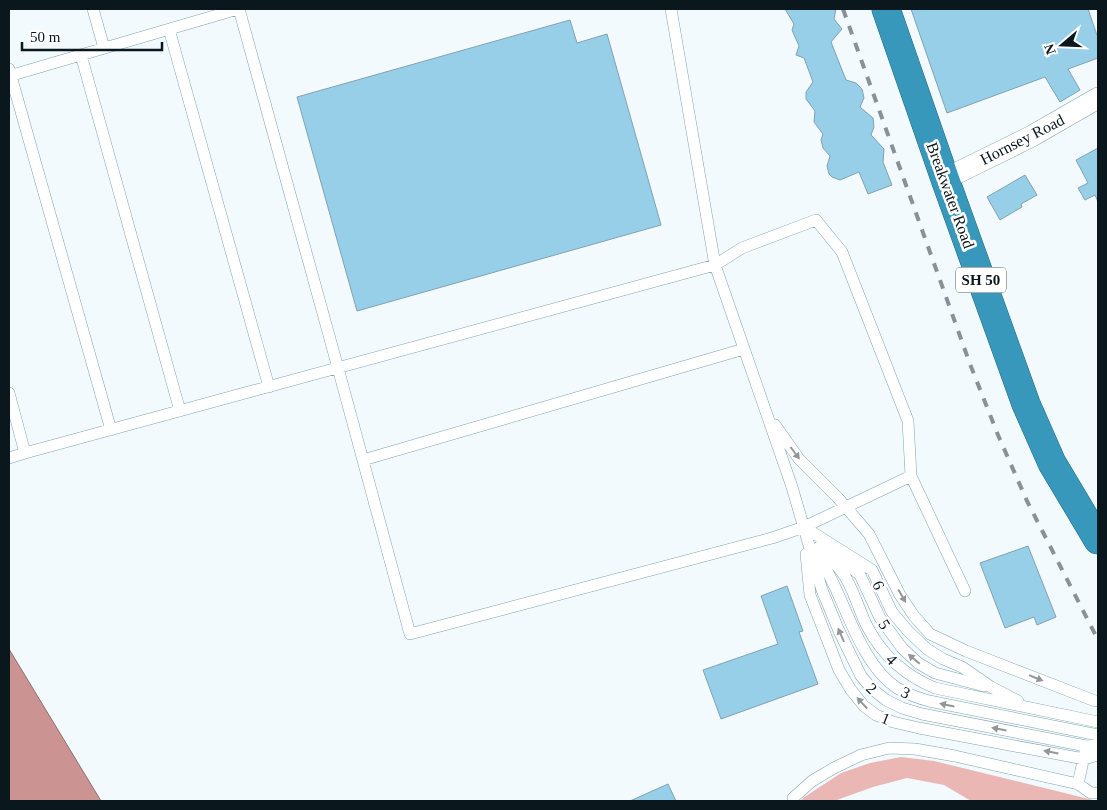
<svg xmlns="http://www.w3.org/2000/svg" width="1107" height="810" font-family="'Times New Roman',serif">
	<style>
		.green { fill: #eab7b5 }
		.water { fill: #cb9391; stroke: #916e6e }
		.building { fill: #97cfe8; stroke: #80a2b1 }
		.lines { fill: none; stroke-linecap: round; stroke-linejoin: round }
		.lane-casing { stroke: #81a3b2; stroke-width: 12 }
		.street-casing { stroke: #81a3b2; stroke-width: 22 }
		.highway-casing { stroke: #276b84; stroke-width: 29 }
		.lane { stroke: #fff; stroke-width: 11 }
		.street { stroke: #fff; stroke-width: 21 }
		.highway { stroke: #3798bc; stroke-width: 28 }
		.rail { stroke: #889296; stroke-width: 4; stroke-dasharray: 9 9; stroke-linecap: butt }
		.oneway { fill: #919799 }
		.labels { text-anchor: middle; stroke-width: 5; stroke-linejoin: round; paint-order: stroke }
		.shield { fill: #fff; stroke: #545d61; stroke-width: 1 }
		.shield-label { font-size: 15px; font-weight: bold; fill: #0a171d }
		.street-label { font-size: 16px; fill: #0a171d; stroke: #fff }
	</style>
	<rect width="100%" height="100%" fill="#f3fafd"/>
	<path class="green" d="M 901,757 L 934,761 L 1097,801 L 971,801 L 944,785 L 907,778 L 873,787 L 834,801 L 801,801 L 803,798 L 841,773 L 870,763 Z"/>
	<path class="water" d="M 9,649 L 101,801 L 9,801 Z"/>
	<path class="building" d="M 785,9 L 836,9 L 834,19 L 842,29 L 831,42 L 846,80 L 856,83 L 862,89 L 864,98 L 860,107 L 873,118 L 874,127 L 871,135 L 884,149 L 883,162 L 892,185 L 868,194 L 859,172 L 840,180 L 832,177 L 829,174 L 827,166 L 830,156 L 823,148 L 821,140 L 823,134 L 814,122 L 815,111 L 806,99 L 806,92 L 813,82 L 804,58 L 796,55 L 799,46 L 792,30 L 794,24 Z
		M 911,9 L 1088,9 L 1098,38 L 1098,58 L 1068,69 L 1080,90 L 1060,102 L 1045,77 L 947,113 Z
		M 570,20 L 577,43 L 607,34 L 661,225 L 357,311 L 297,97 Z
		M 1098,148 L 1098,202 L 1095,195 L 1085,200 L 1078,188 L 1088,183 L 1076,160 Z
		M 1025,175 L 1037,195 L 1021,204 L 1022,207 L 1000,220 L 987,197 Z
		M 1028,546 L 1056,617 L 1037,625 L 1034,617 L 1005,628 L 980,563 Z
		M 787,586 L 803,631 L 799,632 L 818,684 L 721,719 L 703,670 L 778,644 L 761,596 Z
		M 668,784 L 676,801 L 630,801 Z"/>
	<g class="lines">
		<g class="lane-casing">
			<path id="lane" d="M 93,9 L 104,48
				M 239,9 L 338,368 L 410,634 L 772,538 L 804,527 L 911,476
				M 671,9 L 715,265 L 792,487 L 822,590 L 839,631 L 861,676 L 872,689 L 886,700 L 902,708 L 922,714 L 1086,746 L 1098,745
				M 169,29 L 269,387
				M 81,55 L 180,411
				M 9,69 L 111,430
				M 9,76 L 238,9
				M 9,393 L 25,453 L 715,265 L 742,248 L 816,220 L 842,252 L 908,421 L 911,476 L 965,591
				M 775,425 L 799,459 L 838,498 L 869,534 L 900,595 L 914,616 L 930,634 L 966,651 L 1095,701
				M 9,458 L 25,453
				M 363,460 L 744,349
				M 804,527 L 872,570 L 892,612 L 908,631 L 927,649 L 943,659 L 962,667 L 991,687 L 1018,701
				M 820,546 C 829,557 842,569 848,582 C 856,597 860,613 868,628 C 883,656 906,676 935,688 L 1098,722
				M 815,549 C 822,561 829,574 835,587 C 850,619 866,668 897,688 C 907,694 918,698 929,701 L 1098,735
				M 834,553 L 860,575 L 880,618 L 902,648 L 918,663 L 935,673 L 984,686
				M 806,554 L 810,595 L 839,670 L 851,690 L 864,706 L 876,715 L 893,722 L 919,728 L 1084,759 L 1098,755
				M 1078,784 L 1085,752
				M 793,798 L 812,781 L 834,768 L 861,755 L 889,748 L 915,749 L 955,756 L 1078,784 L 1091,793 L 1098,793"/>
		</g>
		<g class="street-casing">
			<path id="street" d="M 945,179 L 1032,136 L 1098,98"/>
		</g>
		<g class="highway-casing">
			<path id="highway" d="M 886,9 L 945,179 L 1026,404 L 1052,463 L 1098,540"/>
		</g>
		<use href="#lane" class="lane"/>
		<use href="#street" class="street"/>
		<use href="#highway" class="highway"/>
		<path class="rail" d="M 843,9 L 970,364 L 998,435 L 1027,501 L 1098,640"/>
	</g>
	<defs><path id="oneway-solid" d="M-6-.8H1V-3.2L6.5 0L1 3.2V.8H-6Z" transform="scale(1.25)"/></defs>
	<g class="oneway">
		<use href="#oneway-solid" transform="translate(795 453) rotate(53)"/>
		<use href="#oneway-solid" transform="translate(902 596) rotate(60)"/>
		<use href="#oneway-solid" transform="translate(841 635) rotate(-114)"/>
		<use href="#oneway-solid" transform="translate(914 659) rotate(-140)"/>
		<use href="#oneway-solid" transform="translate(1036 678) rotate(22)"/>
		<use href="#oneway-solid" transform="translate(862 703) rotate(-133)"/>
		<use href="#oneway-solid" transform="translate(947 705) rotate(-168)"/>
		<use href="#oneway-solid" transform="translate(999 729) rotate(-169)"/>
		<use href="#oneway-solid" transform="translate(1051 752) rotate(-169)"/>
	</g>
	<g class="labels">
		<rect class="shield" x="956" y="267.5" width="50" height="25" rx="4"/>
		<g class="shield-label">
			<text x="981" y="285">SH 50</text>
		</g>
		<g class="street-label">
			<text transform="translate(1022 139) rotate(-27)" y="6">Hornsey Road</text>
			<text transform="translate(951 195) rotate(70)" y="6">Breakwater Road</text>
			<text transform="translate(879 585) rotate(66)" y="6">6</text>
			<text transform="translate(885 624) rotate(57)" y="6">5</text>
			<text transform="translate(892 659) rotate(47)" y="6">4</text>
			<text transform="translate(872 688) rotate(44)" y="6">2</text>
			<text transform="translate(906 692) rotate(25)" y="6">3</text>
			<text transform="translate(886 718) rotate(22)" y="6">1</text>
		</g>
	</g>
	<rect width="1107" height="810" fill="none" stroke="#0a171d" stroke-width="20"/>
	<g transform="translate(1062 45) rotate(251)" stroke="#ffffff" stroke-width="4" paint-order="stroke">
	<path d="M0-4L9 19L0 12L-9 19Z" fill="#0a171d"/>
	<text y="-8" font-size="14" font-weight="bold" text-anchor="middle" fill="#0a171d">N</text>
	</g>
	<path d="M22 42v8h140v-8" fill="none" stroke="#0a171d" stroke-width="2.5"/>
	<text x="30" y="42" font-size="15" fill="#0a171d" stroke="#ffffff" stroke-width="4" paint-order="stroke">50 m</text>
</svg>
